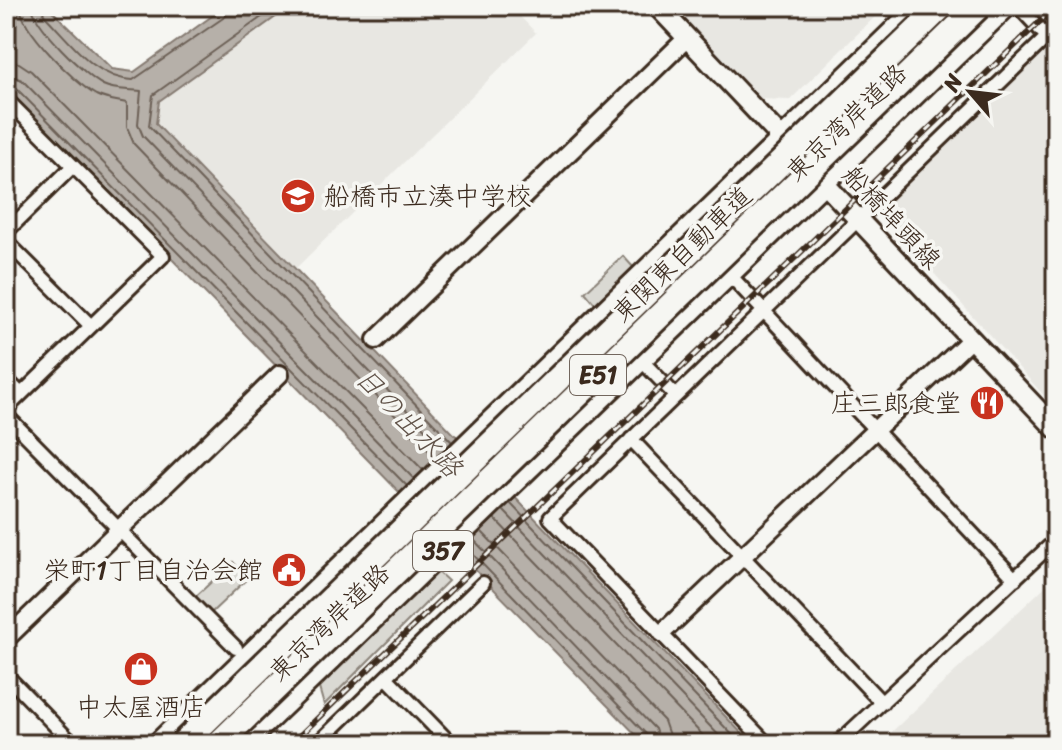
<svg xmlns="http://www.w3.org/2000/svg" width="1062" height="750" font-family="Sriracha,'Klee One',sans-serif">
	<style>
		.built { fill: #e8e7e2 }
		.green { fill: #dad9d3; stroke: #8a8278; stroke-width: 2 }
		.water { fill: #b6b0a9; stroke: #857a71; stroke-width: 2 }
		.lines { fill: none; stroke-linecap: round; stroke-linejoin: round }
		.shore { stroke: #6c6056; stroke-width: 2 }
		.minor-casing { stroke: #3b2a1e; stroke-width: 18 }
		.tertiary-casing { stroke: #3b2a1e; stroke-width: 22 }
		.secondary-casing { stroke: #3b2a1e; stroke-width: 24 }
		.trunk-casing { stroke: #3b2a1e; stroke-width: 28 }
		.minor { stroke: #f6f6f2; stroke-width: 12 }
		.tertiary { stroke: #f6f6f2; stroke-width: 16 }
		.secondary { stroke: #f6f6f2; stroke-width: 18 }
		.trunk { stroke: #f6f6f2; stroke-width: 22 }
		.rail-casing { stroke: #3b2a1e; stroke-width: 6 }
		.rail { stroke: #f6f6f2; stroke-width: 3; stroke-dasharray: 9; stroke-linecap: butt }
		.motorway-bridge-casing { stroke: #3b2a1e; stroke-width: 30; stroke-linecap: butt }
		.motorway-bridge { stroke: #f6f6f2; stroke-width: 24 }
		.labels { text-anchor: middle; stroke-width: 7; stroke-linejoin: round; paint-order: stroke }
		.shield { fill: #f6f6f2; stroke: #73675e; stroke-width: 2 }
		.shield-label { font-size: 24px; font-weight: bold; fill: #3b2a1e }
		.street-label { font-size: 26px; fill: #3b2a1e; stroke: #f6f6f2 }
		.poi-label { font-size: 26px; fill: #3b2a1e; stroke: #f6f6f2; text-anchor: end }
		.water-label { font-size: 28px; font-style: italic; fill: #605248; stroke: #f6f6f2 }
	</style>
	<rect width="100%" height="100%" fill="#f6f6f2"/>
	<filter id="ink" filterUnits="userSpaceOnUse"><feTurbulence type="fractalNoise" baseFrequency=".0125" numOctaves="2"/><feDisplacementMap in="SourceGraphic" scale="16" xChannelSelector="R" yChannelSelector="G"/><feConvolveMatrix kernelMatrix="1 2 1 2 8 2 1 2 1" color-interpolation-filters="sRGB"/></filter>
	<g filter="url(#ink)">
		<path class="built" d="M 291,6 L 510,6 L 536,33 L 296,268 L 156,123 L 158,101 Z
			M 671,6 L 886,6 L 790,100 L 759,99 Z
			M 1056,37 L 1056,409 L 877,210 Z
			M 1054,578 L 1056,744 L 879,744 Z"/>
		<path class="green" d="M 623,256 L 634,268 L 595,304 L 585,292 Z
			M 233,562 L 248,578 L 210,614 L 195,597 Z
			M 437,571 L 448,581 L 324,705 L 319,688 Z"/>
		<path class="water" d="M 6,6 L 47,6 L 112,69 L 134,72 L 226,6 L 291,6 L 159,101 L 156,124 L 752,744 L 645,744 L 6,89 Z"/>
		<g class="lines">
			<path class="shore" d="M 20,6 C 21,30 75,83 96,95 C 106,100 117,101 127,103 L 127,127 L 134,144 L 436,458
				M 32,6 C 33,24 86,77 103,85 C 115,91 129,89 141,91 L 138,124 L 143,136 L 444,449
				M 42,6 L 44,15 C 70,41 95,79 133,80 L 226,16 L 229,6
				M 277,6 L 153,95 L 149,126 L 452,442
				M 6,62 L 19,63 L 31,71 L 423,470
				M 6,74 L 22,80 L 414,479
				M 6,84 L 15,87 L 407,486
				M 510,503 L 741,744
				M 503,510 L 727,744
				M 494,518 L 711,744
				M 481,531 L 664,721 L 672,744
				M 473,539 L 655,729 L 660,744
				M 465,546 L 647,735 L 650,744"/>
			<g class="minor-casing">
				<path id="minor" d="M 6,99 L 163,256 L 6,409
					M 6,232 L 73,166
					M 6,241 L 91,326
					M 729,274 L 1015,579
					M 641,360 L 676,396
					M 6,379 L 21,394
					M 6,415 L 236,648
					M 631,439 L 882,703
					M 6,675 L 73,744
					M 386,677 L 451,744
					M 317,744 L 483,583
					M 767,744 L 550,518 L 1047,37 L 1018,6
					M 837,744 L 1056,540"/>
			</g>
			<g class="tertiary-casing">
				<path id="tertiary" d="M 376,340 L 687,38
					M 662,633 L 971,339
					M 6,639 L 280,374"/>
			</g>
			<g class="secondary-casing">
				<path id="secondary" d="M 657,6 L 1056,429"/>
			</g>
			<g class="trunk-casing">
				<path id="trunk" d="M 159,744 L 921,6
					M 242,744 L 1005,6"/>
			</g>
			<use href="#minor" class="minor"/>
			<use href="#tertiary" class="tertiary"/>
			<use href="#secondary" class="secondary"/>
			<use href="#trunk" class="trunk"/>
			<g class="rail-casing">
				<path id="rail" d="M 291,744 L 1056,6"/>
			</g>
			<use href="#rail" class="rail"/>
			<g class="motorway-bridge-casing">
				<path id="motorway-bridge" d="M 182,744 L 942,6
					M 218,744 L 979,6"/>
			</g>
			<use href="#motorway-bridge" class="motorway-bridge"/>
		</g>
	</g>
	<defs>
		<g id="school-disc" transform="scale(1.8)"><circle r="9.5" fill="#c8321e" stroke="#f6f6f2"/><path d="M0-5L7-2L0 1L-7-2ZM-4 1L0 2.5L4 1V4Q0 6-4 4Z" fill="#fff"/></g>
		<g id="restaurant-disc" transform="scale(1.8)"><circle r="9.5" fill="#c8321e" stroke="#f6f6f2"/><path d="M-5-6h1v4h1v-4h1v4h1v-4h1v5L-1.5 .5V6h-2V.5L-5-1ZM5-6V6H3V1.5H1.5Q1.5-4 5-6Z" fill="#fff"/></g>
		<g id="civic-disc" transform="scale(1.8)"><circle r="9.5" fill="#c8321e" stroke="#f6f6f2"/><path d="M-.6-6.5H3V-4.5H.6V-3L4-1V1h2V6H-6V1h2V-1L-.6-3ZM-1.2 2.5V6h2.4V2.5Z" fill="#fff"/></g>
		<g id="shop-disc" transform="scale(1.8)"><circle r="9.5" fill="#c8321e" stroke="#f6f6f2"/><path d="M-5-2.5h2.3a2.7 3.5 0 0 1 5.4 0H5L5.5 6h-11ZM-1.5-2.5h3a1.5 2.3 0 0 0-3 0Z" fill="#fff"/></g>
	</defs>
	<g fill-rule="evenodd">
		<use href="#school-disc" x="298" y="196"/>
		<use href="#restaurant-disc" x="987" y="403"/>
		<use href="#civic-disc" x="289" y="570"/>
		<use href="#shop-disc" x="141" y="669"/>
	</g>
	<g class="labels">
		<g class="shield">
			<rect x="570" y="355" width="56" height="40" rx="6"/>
			<rect x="413" y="531" width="60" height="40" rx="6"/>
		</g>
		<g class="shield-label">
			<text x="598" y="383">E51</text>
			<text x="443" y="559">357</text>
		</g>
		<g class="street-label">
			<text transform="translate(846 122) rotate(-44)" y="9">東京湾岸道路</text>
			<text transform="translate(892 217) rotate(47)" y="9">船橋埠頭線</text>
			<text transform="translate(682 254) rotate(-44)" y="9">東関東自動車道</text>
			<text transform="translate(329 622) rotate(-44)" y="9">東京湾岸道路</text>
		</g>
		<g class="poi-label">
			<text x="324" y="205" text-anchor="start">船橋市立湊中学校</text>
			<text x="961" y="412">庄三郎食堂</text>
			<text x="263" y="579">栄町1丁目自治会館</text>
			<text x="141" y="716" text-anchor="middle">中太屋酒店</text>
		</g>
		<g class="water-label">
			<text transform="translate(409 422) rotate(46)" y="10">日の出水路</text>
		</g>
	</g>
	<rect width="1062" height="750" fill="none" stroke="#f6f6f2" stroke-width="32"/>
	<rect x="16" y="16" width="1030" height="718" fill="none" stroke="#3b2a1e" stroke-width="3" filter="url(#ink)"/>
	<g transform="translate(970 92) rotate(298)" stroke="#f6f6f2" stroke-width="6" paint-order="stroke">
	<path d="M0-6L14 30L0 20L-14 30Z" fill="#3b2a1e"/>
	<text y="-12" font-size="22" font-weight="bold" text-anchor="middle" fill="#3b2a1e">N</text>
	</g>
</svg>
